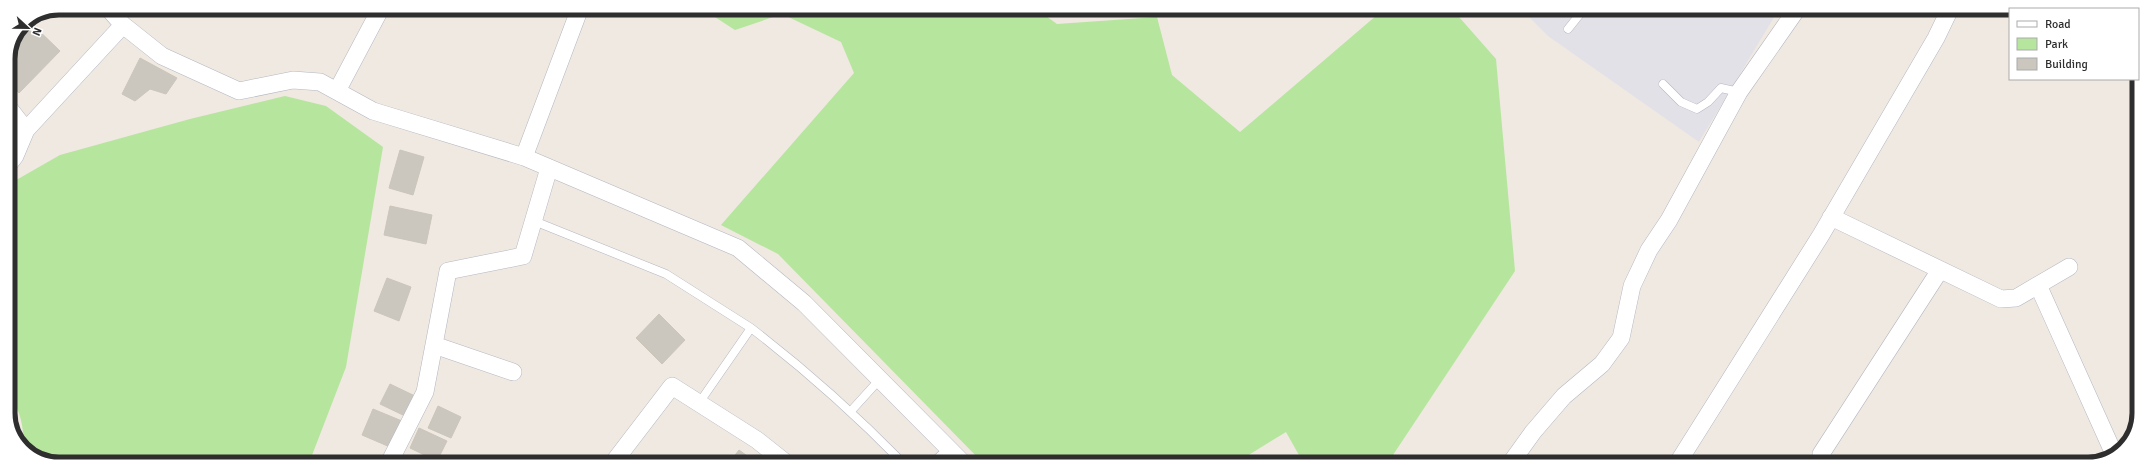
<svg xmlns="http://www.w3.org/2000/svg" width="2147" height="472" font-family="Signika,sans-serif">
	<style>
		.industrial { fill: #e3e1e8 }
		.green { fill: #b6e59e }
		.building { fill: #cbc7bf; stroke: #cbc5ba }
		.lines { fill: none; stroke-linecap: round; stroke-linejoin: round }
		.service-casing { stroke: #b4b7c1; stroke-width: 9 }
		.minor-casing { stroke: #b4b7c1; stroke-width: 18 }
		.service { stroke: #fff; stroke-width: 8 }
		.minor { stroke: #fff; stroke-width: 17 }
		.rim { fill: none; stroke: #2e2e2e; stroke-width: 5 }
	</style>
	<rect width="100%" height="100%" fill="#efe9e1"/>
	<path class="industrial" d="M 1521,9 L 1779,9 L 1699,142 L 1548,36 Z"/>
	<path class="green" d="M 701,8 L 1035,8 L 1057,24 L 1157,17 L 1172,75 L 1240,132 L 1384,9 L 1452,9 L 1496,59 L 1515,271 L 1389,461 L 1381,464 L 1304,464 L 1286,432 L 1234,464 L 983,463 L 778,254 L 721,225 L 854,73 L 841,42 L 782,14 L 735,30 Z
		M 285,96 L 326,106 L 383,147 L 346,367 L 309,463 L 49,463 L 25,449 C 23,434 23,408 8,398 L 8,187 L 18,179 L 60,155 L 190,119 Z"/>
	<path class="building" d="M 131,8 L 142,8 L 137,13 Z
		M 32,24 L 60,51 L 19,93 L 8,82 L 8,59 L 16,40 Z
		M 140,58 L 177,78 L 166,94 L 150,89 L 135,101 L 122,94 Z
		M 400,150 L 424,157 L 413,195 L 389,188 Z
		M 390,206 L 432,215 L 426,244 L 384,235 Z
		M 387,278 L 411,287 L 399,321 L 374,311 Z
		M 659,314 L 685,340 L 662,364 L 636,338 Z
		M 390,384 L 415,396 L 405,416 L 380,404 Z
		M 438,406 L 461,417 L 451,438 L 428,428 Z
		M 373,409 L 402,421 L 390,447 L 362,435 Z
		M 419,428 L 447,441 L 437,461 L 410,448 Z
		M 739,450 L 757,463 L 729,463 Z
		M 404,457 L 413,463 L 400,463 Z"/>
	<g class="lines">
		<g class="service-casing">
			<path id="service" d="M 1184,9 L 1188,9
				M 1568,29 L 1584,9
				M 1663,84 L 1681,102 L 1697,109 L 1708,102 L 1721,88 L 1739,92
				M 534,221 L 666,274 L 751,328
				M 699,403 L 751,328 C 807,371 854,413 903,463
				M 851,411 L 880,379
				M 932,463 L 948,449"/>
		</g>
		<g class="minor-casing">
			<path id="minor" d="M 123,25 L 162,56 L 239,91 L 293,80 L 320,82 L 373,111 L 524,157 L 738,248 L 804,303 L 963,463
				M 337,91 L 381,8
				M 8,107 L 26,130 L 15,156 L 8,165
				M 26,130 L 123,25 L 108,8
				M 524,157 L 580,8
				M 1831,217 L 2001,299 L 2016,298 L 2069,267
				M 2038,285 L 2114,454
				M 434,345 L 513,372
				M 1821,454 L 1940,270
				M 389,463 L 425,392 L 448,271 L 523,256 L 549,168
				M 613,463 L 672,386 L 757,440 L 786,463
				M 1510,464 L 1533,432 L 1564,396 L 1602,364 L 1621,338 L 1632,286 L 1649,250 L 1669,220 L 1739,92 L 1797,9
				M 1677,464 L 1821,235 L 1936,38 L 1950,9"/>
		</g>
		<use href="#service" class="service"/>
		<use href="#minor" class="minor"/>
	</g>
	<path d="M0 0H2147V472H0ZM59 15H2088A44 44 0 0 1 2132 59V413A44 44 0 0 1 2088 457H59A44 44 0 0 1 15 413V59A44 44 0 0 1 59 15Z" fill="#fff" fill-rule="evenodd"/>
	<path class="rim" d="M59 15H2088A44 44 0 0 1 2132 59V413A44 44 0 0 1 2088 457H59A44 44 0 0 1 15 413V59A44 44 0 0 1 59 15Z"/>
	<rect x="2009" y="8" width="130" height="72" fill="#ffffff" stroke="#ababab"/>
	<rect x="2017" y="21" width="20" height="6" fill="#ffffff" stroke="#ababab"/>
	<text x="2045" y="28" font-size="12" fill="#2e2e2e">Road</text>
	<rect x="2017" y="38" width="20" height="12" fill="#b6e59e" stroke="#ababab"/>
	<text x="2045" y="48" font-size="12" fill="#2e2e2e">Park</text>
	<rect x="2017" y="58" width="20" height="12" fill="#cbc7bf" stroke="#ababab"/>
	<text x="2045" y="68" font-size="12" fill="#2e2e2e">Building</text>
	<g transform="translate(28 28) rotate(112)" stroke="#ffffff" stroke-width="3" paint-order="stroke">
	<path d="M0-3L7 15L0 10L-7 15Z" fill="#2e2e2e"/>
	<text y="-6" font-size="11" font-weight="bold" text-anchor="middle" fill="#2e2e2e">N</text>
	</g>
</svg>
